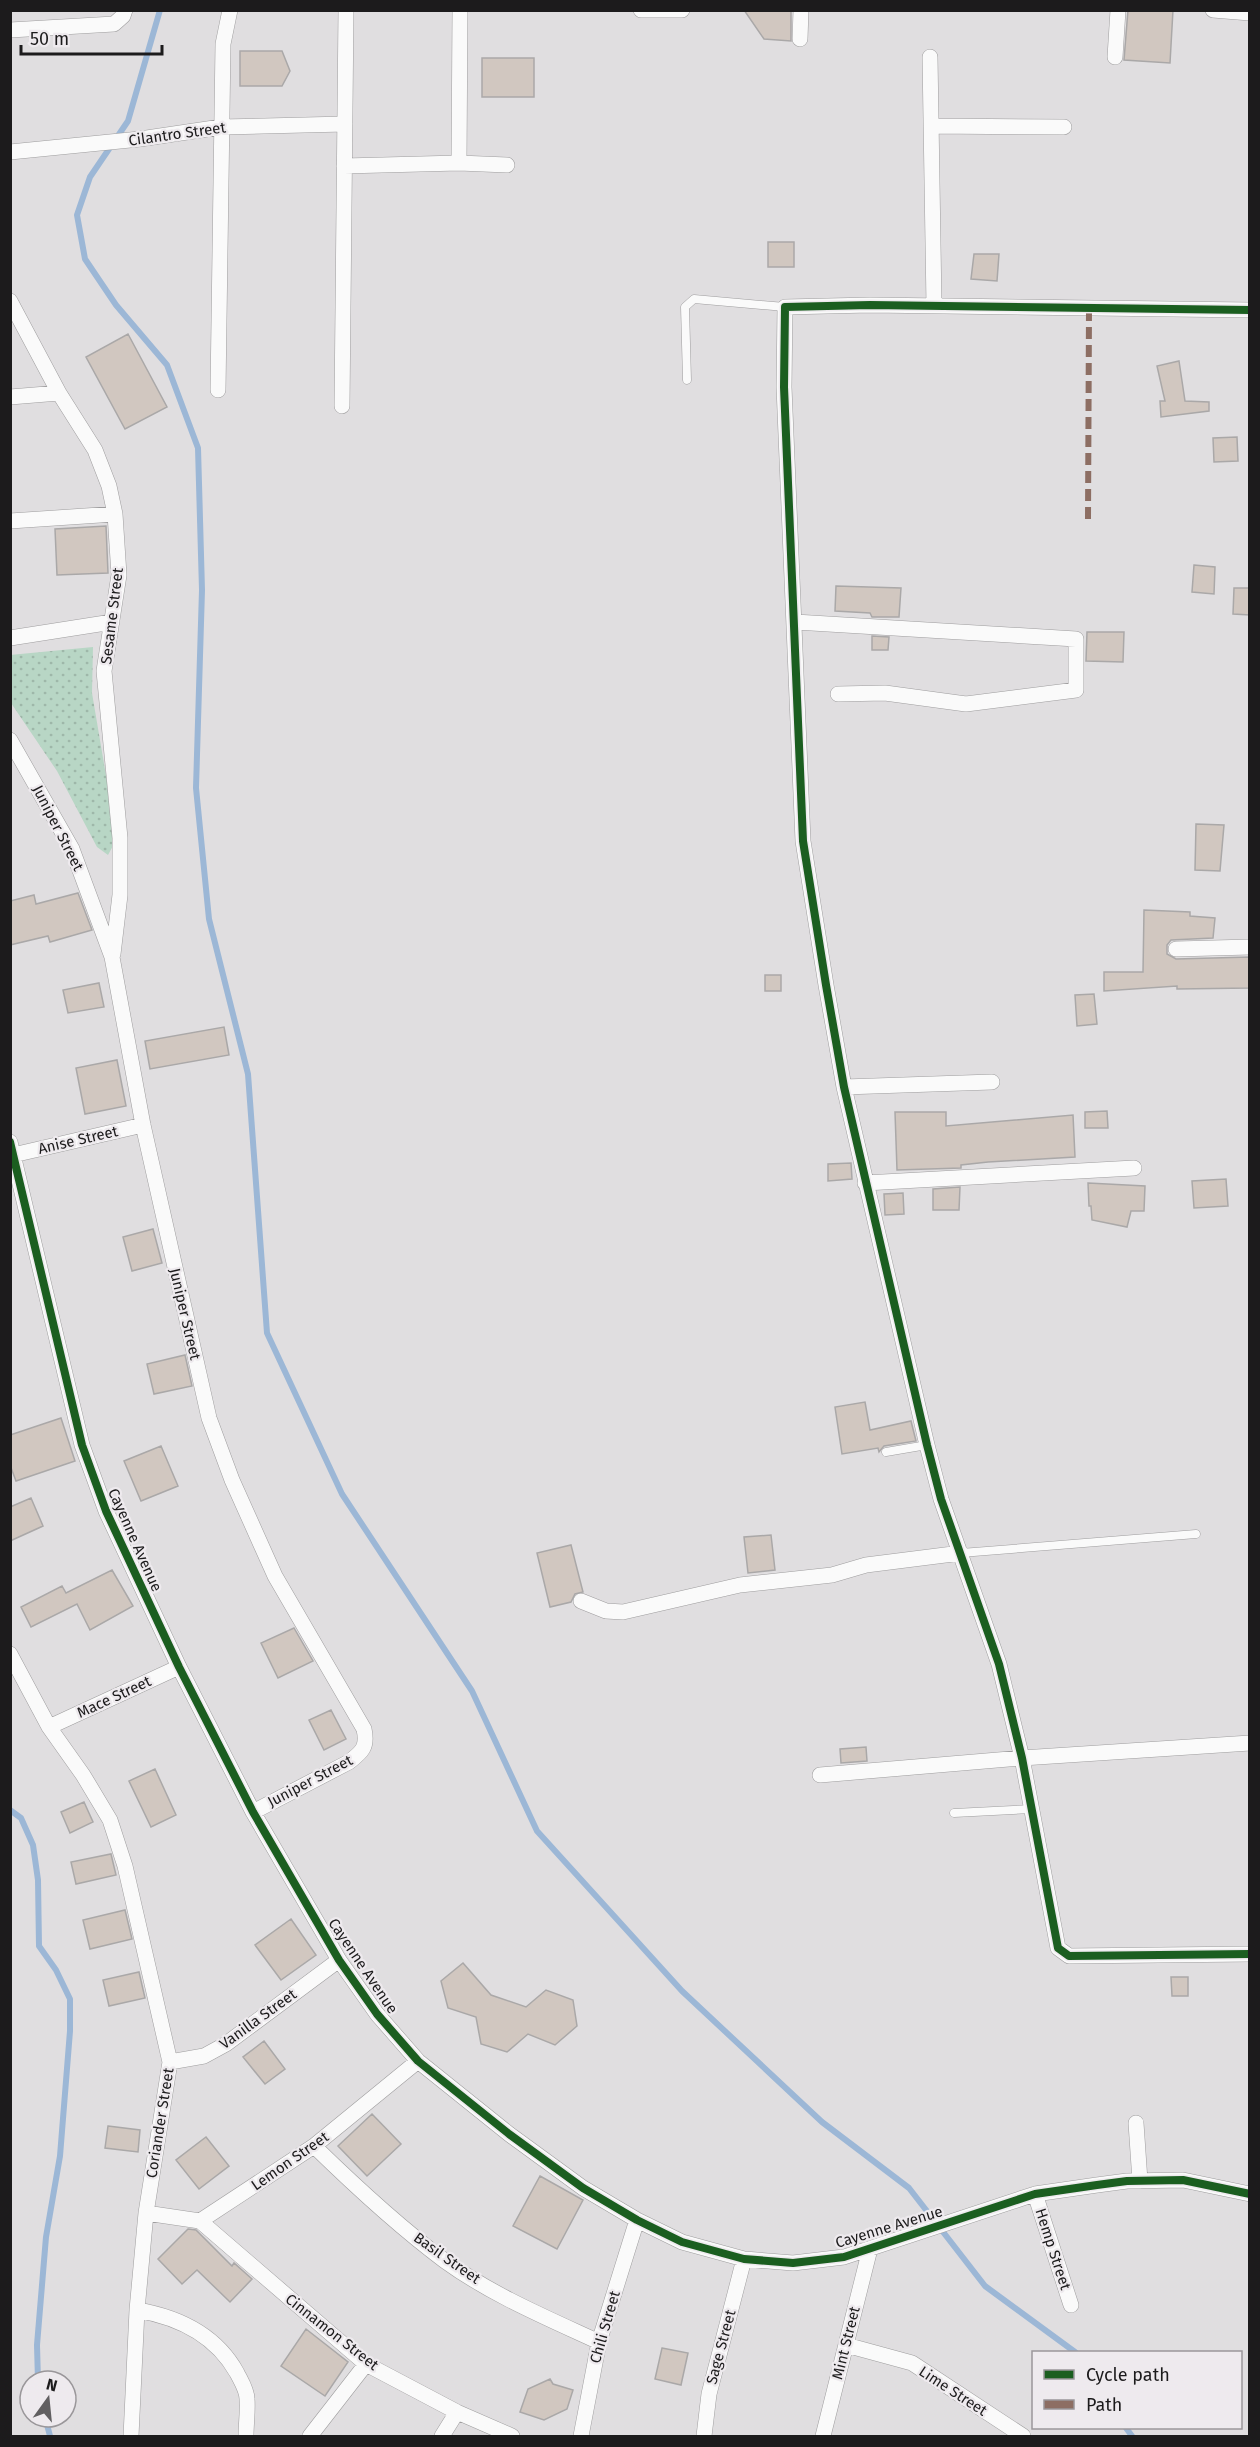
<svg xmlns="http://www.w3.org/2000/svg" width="1260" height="2447" font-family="'Fira Sans',sans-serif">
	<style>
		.park { fill: url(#park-dots) }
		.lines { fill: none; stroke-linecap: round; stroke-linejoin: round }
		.stream { stroke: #9cb7d6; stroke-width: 6 }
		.building { fill: #d1c7c0; stroke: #aaa8a8; stroke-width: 1.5 }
		.lane-casing { stroke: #9e9d9e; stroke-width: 9 }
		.street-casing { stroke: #9e9d9e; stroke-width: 16 }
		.lane { stroke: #fafafa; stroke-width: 8 }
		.street { stroke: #fafafa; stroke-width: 15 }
		.quiet { stroke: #8d6e63; stroke-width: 6; stroke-dasharray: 12 6; stroke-linecap: butt }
		.cycleway-casing { stroke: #eeeaee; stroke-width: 11 }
		.cycleway { stroke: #1b5e20; stroke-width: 8 }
		.labels { text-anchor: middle; stroke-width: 4.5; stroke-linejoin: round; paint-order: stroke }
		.street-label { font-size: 15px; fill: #1c1b1c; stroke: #eeeaee }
	</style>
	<defs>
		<pattern id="park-dots" width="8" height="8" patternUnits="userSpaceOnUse" patternTransform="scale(1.5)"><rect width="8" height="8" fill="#b8d6c5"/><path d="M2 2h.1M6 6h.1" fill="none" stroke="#9eb7a9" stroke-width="1.8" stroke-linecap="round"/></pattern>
	</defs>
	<rect width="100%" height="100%" fill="#e0dee0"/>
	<path class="park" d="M 93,647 L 92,693 L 112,811 L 114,844 L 108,855 L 97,847 L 57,771 L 11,703 L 10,655 Z"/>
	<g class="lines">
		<path class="stream" d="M 160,10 L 128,121 L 90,177 L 77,215 L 85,259 L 116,305 L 167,365 L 198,448 L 202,590 L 196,788 L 209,919 L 248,1074 L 267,1333 L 342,1494 L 472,1691 L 537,1831 L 682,1991 L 822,2122 L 909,2188 L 985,2286 L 1075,2352
			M 10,1810 L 21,1818 L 33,1845 L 38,1880 L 39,1946 L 56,1970 L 70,1999 L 70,2031 L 60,2156 L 46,2237 L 37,2345 L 38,2381
			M 45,2417 L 50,2436
			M 1126,2428 L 1132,2436"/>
	</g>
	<path class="building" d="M 744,10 L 791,10 L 791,41 L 764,39 Z
		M 1128,10 L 1173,10 L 1170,63 L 1124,60 Z
		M 240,51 L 282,51 L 290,71 L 282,86 L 240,86 Z
		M 482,58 L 534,58 L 534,97 L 482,97 Z
		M 768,242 L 794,242 L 794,267 L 768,267 Z
		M 974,254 L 999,254 L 997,281 L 971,279 Z
		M 128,334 L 167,407 L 125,429 L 86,357 Z
		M 1179,361 L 1185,401 L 1209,402 L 1209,411 L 1161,417 L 1160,401 L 1165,401 L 1157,366 Z
		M 1237,437 L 1238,461 L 1214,462 L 1213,438 Z
		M 106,526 L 108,573 L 57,575 L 55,529 Z
		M 1194,565 L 1215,567 L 1214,594 L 1192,592 Z
		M 836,586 L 901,588 L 899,617 L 872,617 L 870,613 L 835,611 Z
		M 1234,588 L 1250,588 L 1250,615 L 1233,614 Z
		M 1087,632 L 1124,632 L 1123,662 L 1086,661 Z
		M 872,636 L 889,637 L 888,650 L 872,650 Z
		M 1196,824 L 1224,825 L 1220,871 L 1195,870 Z
		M 78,893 L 92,930 L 50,942 L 48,936 L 10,945 L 10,901 L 34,895 L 36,904 Z
		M 1144,910 L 1190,912 L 1190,916 L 1215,918 L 1213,938 L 1171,940 L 1167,945 L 1167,954 L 1176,959 L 1250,957 L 1250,988 L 1177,989 L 1177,986 L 1104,991 L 1104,972 L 1143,972 Z
		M 765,975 L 781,975 L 781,991 L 765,991 Z
		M 99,983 L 104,1007 L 68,1013 L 63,990 Z
		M 1094,994 L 1097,1024 L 1077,1026 L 1075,995 Z
		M 224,1027 L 229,1055 L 150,1069 L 145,1041 Z
		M 117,1060 L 126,1106 L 85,1114 L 76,1068 Z
		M 1107,1111 L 1108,1128 L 1085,1128 L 1085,1112 Z
		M 895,1112 L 946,1112 L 946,1126 L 1073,1115 L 1075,1157 L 988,1162 L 961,1165 L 961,1168 L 897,1170 Z
		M 851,1163 L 852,1179 L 828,1181 L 828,1164 Z
		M 1226,1179 L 1228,1206 L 1194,1208 L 1192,1181 Z
		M 1088,1183 L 1145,1186 L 1144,1211 L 1131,1211 L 1127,1227 L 1092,1220 L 1091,1206 L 1089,1206 Z
		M 960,1187 L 959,1210 L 933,1210 L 933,1189 Z
		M 903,1193 L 904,1214 L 885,1215 L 884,1194 Z
		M 153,1229 L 162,1263 L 132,1271 L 123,1237 Z
		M 185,1355 L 192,1386 L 154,1394 L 147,1364 Z
		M 865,1402 L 870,1430 L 911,1421 L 916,1441 L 884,1446 L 879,1452 L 878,1448 L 842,1454 L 835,1407 Z
		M 61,1418 L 75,1461 L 16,1481 L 10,1465 L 10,1435 Z
		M 161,1446 L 178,1486 L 141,1501 L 124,1461 Z
		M 31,1498 L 43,1526 L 10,1541 L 10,1507 Z
		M 771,1535 L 775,1570 L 748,1573 L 744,1537 Z
		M 571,1545 L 583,1592 L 575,1594 L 571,1602 L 550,1607 L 537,1553 Z
		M 112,1570 L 133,1606 L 90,1630 L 77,1604 L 31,1627 L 21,1607 L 62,1586 L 66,1593 Z
		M 294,1628 L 313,1661 L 278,1678 L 261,1643 Z
		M 331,1710 L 346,1739 L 324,1750 L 309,1720 Z
		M 866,1747 L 867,1761 L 841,1763 L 840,1749 Z
		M 155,1769 L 176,1815 L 151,1827 L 129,1781 Z
		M 84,1802 L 93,1822 L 70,1833 L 61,1812 Z
		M 111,1854 L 116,1875 L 76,1884 L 71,1862 Z
		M 125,1910 L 132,1939 L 90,1949 L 83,1920 Z
		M 291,1919 L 316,1955 L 281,1980 L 255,1945 Z
		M 463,1963 L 491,1995 L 526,2007 L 546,1990 L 573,2000 L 577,2026 L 555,2045 L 528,2034 L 507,2052 L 481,2044 L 476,2017 L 448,2008 L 441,1981 Z
		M 139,1972 L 145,1998 L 109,2006 L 103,1980 Z
		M 1171,1977 L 1188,1977 L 1188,1996 L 1172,1996 Z
		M 264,2041 L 285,2069 L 265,2084 L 243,2057 Z
		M 372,2114 L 401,2144 L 367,2176 L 338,2146 Z
		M 108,2126 L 140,2130 L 138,2152 L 105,2148 Z
		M 206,2137 L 229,2166 L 199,2189 L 176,2160 Z
		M 540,2176 L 583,2200 L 557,2249 L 513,2226 Z
		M 188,2229 L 196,2230 L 232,2266 L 234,2263 L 252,2279 L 230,2302 L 197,2270 L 182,2284 L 158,2259 Z
		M 306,2329 L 348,2362 L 325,2396 L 281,2366 Z
		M 662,2348 L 688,2353 L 681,2385 L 655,2379 Z
		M 550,2379 L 553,2384 L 573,2390 L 567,2409 L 544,2420 L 520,2412 L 528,2389 Z"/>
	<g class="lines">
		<g class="lane-casing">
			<path id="lane" d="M 687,380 L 685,307 L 694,299 L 785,307
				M 886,1452 L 927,1445
				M 961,1553 L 1196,1534
				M 954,1813 L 1032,1809"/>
		</g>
		<g class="street-casing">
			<path id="street" d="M 641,10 L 682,10
				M 1213,10 L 1250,13
				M 10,30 L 114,24 L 123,16 L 125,10
				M 800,39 L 801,10
				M 930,57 L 934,305
				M 1115,57 L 1118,10
				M 931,126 L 1064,127
				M 10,152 L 140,139 L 221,127 L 345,124
				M 459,163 L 460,10
				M 344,166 L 459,163 L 507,165
				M 10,301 L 59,393 L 95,450 L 109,486 L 115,514 L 119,575 L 104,671 L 120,838 L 120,895 L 113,954
				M 1250,310 L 870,305 L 785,307 L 784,387 L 803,841 L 826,985 L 844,1087 L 927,1445 L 941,1499 L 999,1664 L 1022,1758 L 1058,1948 L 1069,1956 L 1250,1954
				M 218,390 L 223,44 L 230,10
				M 10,397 L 59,393
				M 342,406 L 346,10
				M 10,521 L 115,514
				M 795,622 L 1076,639 L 1076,690 L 966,704 L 885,693 L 838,694
				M 10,638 L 112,622
				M 10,740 L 72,849 L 112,957 L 143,1125 L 209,1418 L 232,1480 L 275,1576 L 364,1729 C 368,1747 362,1752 349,1762 L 253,1812
				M 1176,949 L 1250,947
				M 844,1087 L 992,1082
				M 10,1142 L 82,1445 L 106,1511 L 179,1667 L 253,1812 L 339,1960 L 377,2014 L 418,2061 L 509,2134 L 583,2188 L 637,2220 L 682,2242 L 744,2259 L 793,2263 L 844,2257 L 1035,2194 L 1097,2185 L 1127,2181 L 1183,2180 L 1250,2194
				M 13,1155 L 143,1125
				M 865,1183 L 1134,1168
				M 581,1601 L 606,1611 L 623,1612 L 740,1585 L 832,1575 L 866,1565 L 961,1553
				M 10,1654 L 49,1727 L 83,1775 L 110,1820 L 125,1866 L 170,2062 L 146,2213 L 137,2310 L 131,2436
				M 49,1727 L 179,1667
				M 820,1775 L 1022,1758 L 1250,1743
				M 170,2062 L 204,2056 L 226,2044 L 339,1960
				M 1136,2123 L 1140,2181
				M 314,2146 C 356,2187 398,2226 445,2261 C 492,2295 547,2318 599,2342
				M 1035,2194 L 1071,2305
				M 146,2213 L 200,2221 L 314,2146 L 418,2061
				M 200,2221 L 366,2364 L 457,2412 L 512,2436
				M 137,2310 C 178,2317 216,2335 237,2373 C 241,2381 247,2390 247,2399 C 248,2411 246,2424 246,2436
				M 846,2345 L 912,2363 L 1023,2436
				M 310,2436 L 366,2364
				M 442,2436 L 457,2412
				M 581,2436 L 599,2342 L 637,2220
				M 704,2436 L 709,2394 L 744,2259
				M 823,2436 L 870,2249"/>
		</g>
		<use href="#lane" class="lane"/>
		<use href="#street" class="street"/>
		<path class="quiet" d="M 1088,519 L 1089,310"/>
		<g class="cycleway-casing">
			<path id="cycleway" d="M 1250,310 L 870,305 L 785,307 L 784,387 L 803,841 L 826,985 L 844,1087 L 927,1445 L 941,1499 L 999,1664 L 1022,1758 L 1058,1948 L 1069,1956 L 1250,1954
				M 10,1142 L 82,1445 L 106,1511 L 179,1667 L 253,1812 L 339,1960 L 377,2014 L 418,2061 L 509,2134 L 583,2188 L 637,2220 L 682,2242 L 744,2259 L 793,2263 L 844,2257 L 1035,2194 L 1097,2185 L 1127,2181 L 1183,2180 L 1250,2194"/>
		</g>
		<use href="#cycleway" class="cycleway"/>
	</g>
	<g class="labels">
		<g class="street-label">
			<text transform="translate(177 134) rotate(-8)" y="5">Cilantro Street</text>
			<text transform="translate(112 616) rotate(-83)" y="5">Sesame Street</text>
			<text transform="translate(58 828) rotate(63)" y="5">Juniper Street</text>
			<text transform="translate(78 1140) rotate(-13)" y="5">Anise Street</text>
			<text transform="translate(185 1314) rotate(77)" y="5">Juniper Street</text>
			<text transform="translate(135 1540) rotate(66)" y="5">Cayenne Avenue</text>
			<text transform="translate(114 1697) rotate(-25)" y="5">Mace Street</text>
			<text transform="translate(310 1781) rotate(-28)" y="5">Juniper Street</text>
			<text transform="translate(363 1966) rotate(56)" y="5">Cayenne Avenue</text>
			<text transform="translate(258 2019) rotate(-36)" y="5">Vanilla Street</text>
			<text transform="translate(160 2123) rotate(-81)" y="5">Coriander Street</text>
			<text transform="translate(290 2161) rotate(-35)" y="5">Lemon Street</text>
			<text transform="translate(889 2227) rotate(-17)" y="5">Cayenne Avenue</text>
			<text transform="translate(1053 2249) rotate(72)" y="5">Hemp Street</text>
			<text transform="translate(447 2258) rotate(35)" y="5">Basil Street</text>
			<text transform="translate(605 2327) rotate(-74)" y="5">Chili Street</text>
			<text transform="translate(332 2332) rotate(38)" y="5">Cinnamon Street</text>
			<text transform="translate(846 2343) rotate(-76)" y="5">Mint Street</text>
			<text transform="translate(721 2347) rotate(-75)" y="5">Sage Street</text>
			<text transform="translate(953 2391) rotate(33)" y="5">Lime Street</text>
		</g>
	</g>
	<rect width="1260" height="2447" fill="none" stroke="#1c1b1c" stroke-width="24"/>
	<rect x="1032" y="2351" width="210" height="78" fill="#eeeaee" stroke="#9a979a" stroke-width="1.5"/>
	<rect x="1044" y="2370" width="30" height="9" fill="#1b5e20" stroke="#9a979a" stroke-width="1.5"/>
	<text x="1086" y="2381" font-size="18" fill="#1c1b1c">Cycle path</text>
	<rect x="1044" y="2400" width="30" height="9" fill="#8d6e63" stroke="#9a979a" stroke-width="1.5"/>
	<text x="1086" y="2411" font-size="18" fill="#1c1b1c">Path</text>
	<g transform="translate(48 2399) rotate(15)"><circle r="28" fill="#eeeaee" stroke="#9a979a" stroke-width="1.5"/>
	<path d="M0-4.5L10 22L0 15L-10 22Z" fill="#615f61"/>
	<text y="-9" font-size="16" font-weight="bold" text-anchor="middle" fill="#1c1b1c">N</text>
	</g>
	<path d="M21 45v9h141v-9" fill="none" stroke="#1c1b1c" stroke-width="3"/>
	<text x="30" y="45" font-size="18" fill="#1c1b1c" stroke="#eeeaee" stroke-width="4.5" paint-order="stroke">50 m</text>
</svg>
